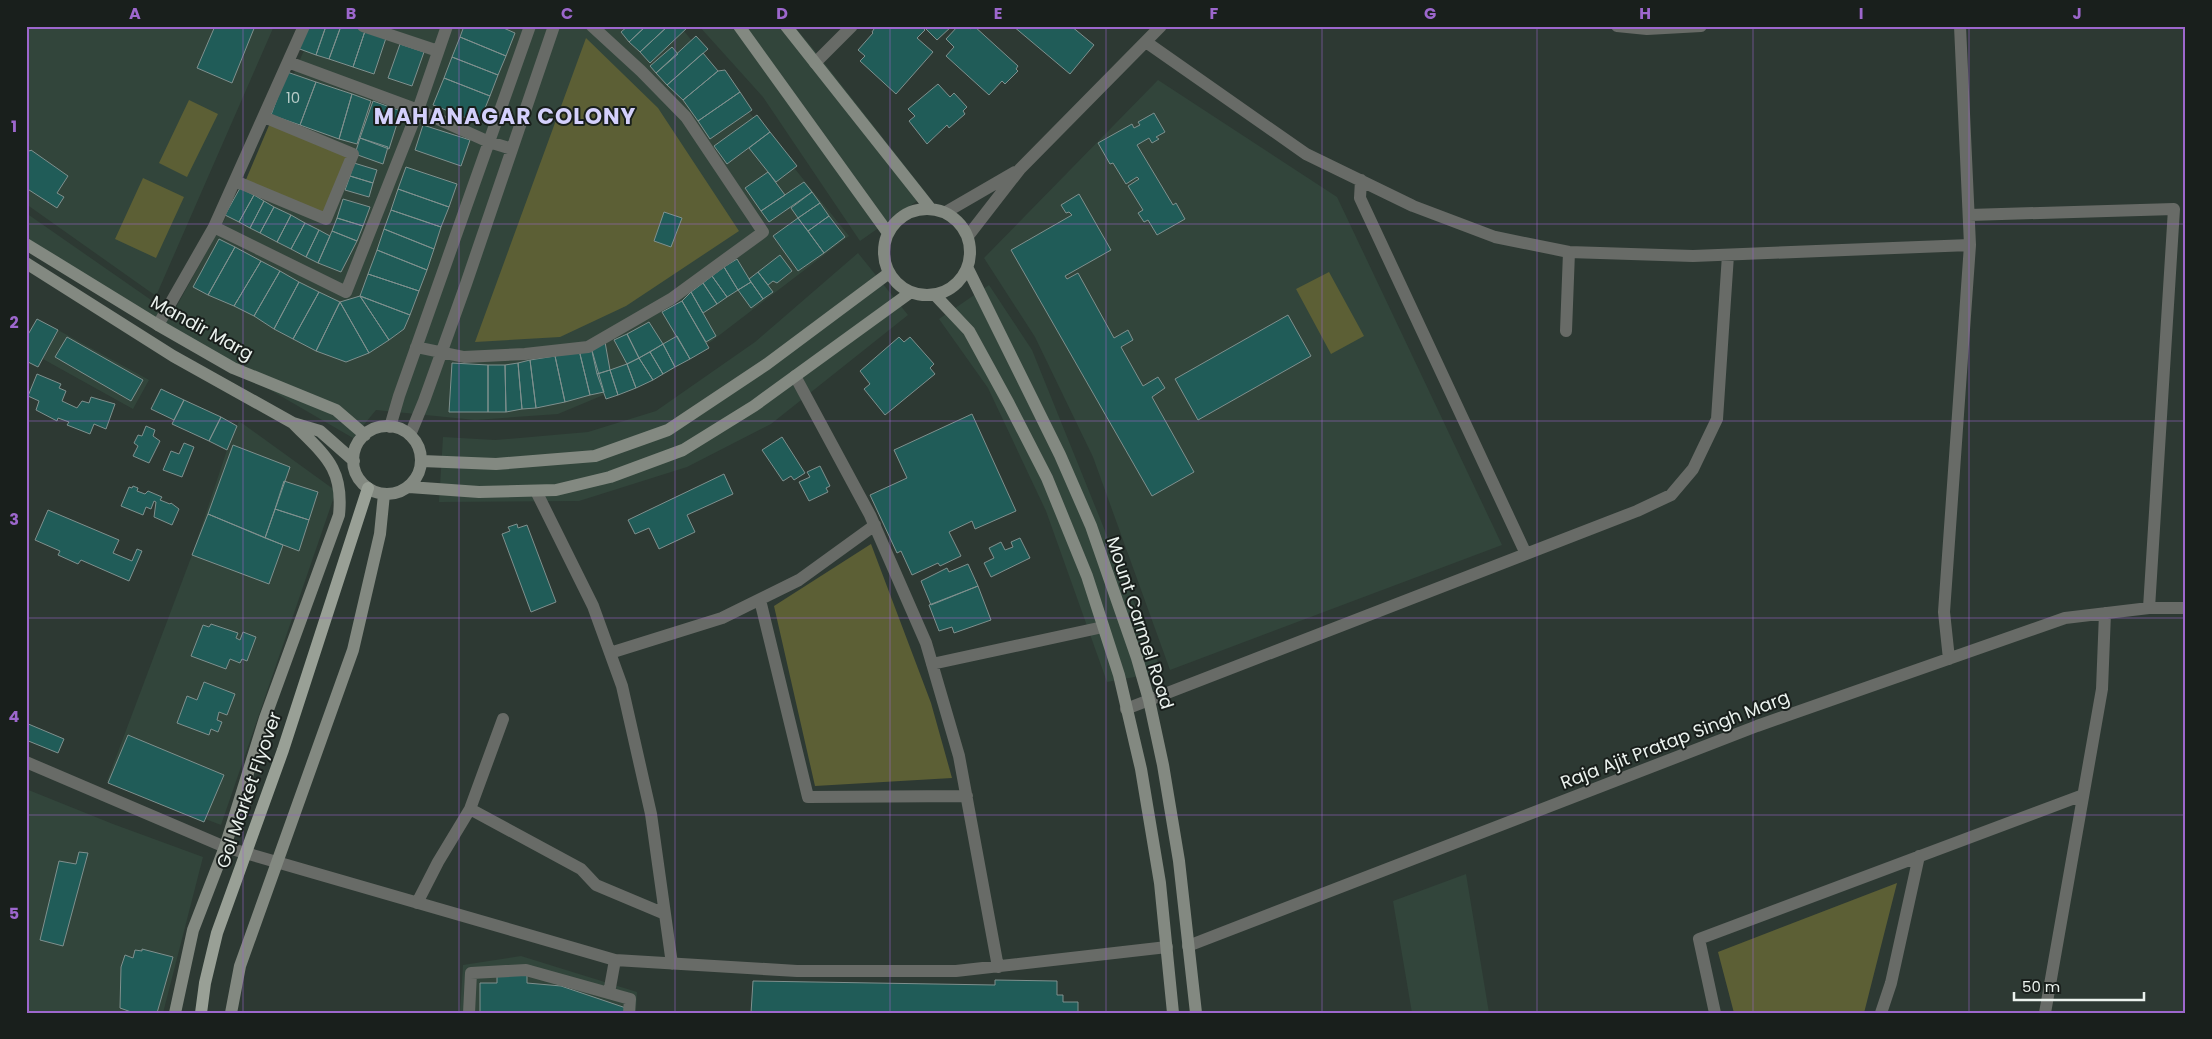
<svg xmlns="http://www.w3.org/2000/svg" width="2212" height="1039" font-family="Poppins,sans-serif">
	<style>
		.built { fill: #32453b }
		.green { fill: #5c5f35 }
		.building { fill: #205c58; stroke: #7f908e }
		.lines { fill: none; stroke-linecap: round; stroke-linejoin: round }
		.street { stroke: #686b67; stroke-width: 12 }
		.secondary { stroke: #838981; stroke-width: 12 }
		.primary { stroke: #99a096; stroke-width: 12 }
		.grid { fill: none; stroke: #9d67cd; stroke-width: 1; stroke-opacity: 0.55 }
		.labels { text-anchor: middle; stroke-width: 4; stroke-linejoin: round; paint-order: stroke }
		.number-label { font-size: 15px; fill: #b8ccc8 }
		.street-label { font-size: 18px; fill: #ebf2ee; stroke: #191f1c }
		.district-label { font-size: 22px; font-weight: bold; letter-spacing: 1px; fill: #d4d0fc; stroke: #191f1c }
		.neatline { fill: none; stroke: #9d67cd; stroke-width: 2 }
		.grid-label { font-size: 16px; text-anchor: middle; font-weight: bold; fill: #9d67cd }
	</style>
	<rect width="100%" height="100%" fill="#2d3933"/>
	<path class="built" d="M 26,26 L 274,26 L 156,296 L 26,204 Z
		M 315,26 L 680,26 L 849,236 L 687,360 L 558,414 L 475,420 L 376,410 L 353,438 L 26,248 L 26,213 L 154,302 L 173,313 L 245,182 Z
		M 699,26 L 794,26 L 811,46 L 927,194 L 860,241 L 763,97 Z
		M 1158,80 L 1337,197 L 1502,545 L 1170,670 L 1093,457 L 1035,337 L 984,258 Z
		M 858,253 L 908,315 L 771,424 L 687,467 L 579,501 L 439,502 L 443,437 L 495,440 L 588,432 L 656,411 L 755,342 Z
		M 989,285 L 1032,350 L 1162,672 L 1107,682 L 1046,511 L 988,388 L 939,319 Z
		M 58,330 L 149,380 L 133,409 L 43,359 Z
		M 239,421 L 336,491 L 221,825 L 107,781 L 192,555 L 227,450 Z
		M 26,789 L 113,824 L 203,857 L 163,1013 L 26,1013 Z
		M 1466,874 L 1489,1013 L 1412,1013 L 1393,901 Z
		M 521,956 L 637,992 L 636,1013 L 460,1013 L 463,965 Z"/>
	<path class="green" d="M 586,38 L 658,108 L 739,231 L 626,306 L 560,337 L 475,342 Z
		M 189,100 L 218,114 L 187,177 L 159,163 Z
		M 270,123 L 349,157 L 323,215 L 245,182 Z
		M 143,178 L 184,197 L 156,258 L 115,239 Z
		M 1329,272 L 1364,336 L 1331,354 L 1296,289 Z
		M 871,544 L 931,703 L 952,778 L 815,786 L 774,606 Z
		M 1897,883 L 1864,1013 L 1734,1013 L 1718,952 Z"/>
	<path class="building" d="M 215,26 L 255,26 L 232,83 L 197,68 Z
		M 307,26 L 326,26 L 316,55 L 297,48 Z
		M 326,26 L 341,26 L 329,59 L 316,55 Z
		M 341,26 L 351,26 L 365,31 L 353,67 L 329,59 Z
		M 464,26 L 499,26 L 515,33 L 506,56 L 460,37 Z
		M 628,26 L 646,26 L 629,42 L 621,32 Z
		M 646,26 L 668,26 L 640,52 L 629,42 Z
		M 668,26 L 688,27 L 650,63 L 640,52 Z
		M 876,26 L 921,26 L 925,30 L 917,38 L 933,52 L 896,94 L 860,61 L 865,56 L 858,50 L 873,33 L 872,32 Z
		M 923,26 L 952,26 L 937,40 Z
		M 958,26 L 967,26 L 970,29 L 974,26 L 1018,66 L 1016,69 L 1018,71 L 1005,84 L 1002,81 L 989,95 L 946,56 L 954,47 L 946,39 Z
		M 1013,26 L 1071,26 L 1094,45 L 1070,74 Z
		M 365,31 L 386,38 L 374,74 L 353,67 Z
		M 696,36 L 708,49 L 667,85 L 656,73 Z
		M 460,37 L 506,56 L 498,75 L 452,57 Z
		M 400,44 L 424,52 L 412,86 L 388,78 Z
		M 672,47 L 678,54 L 656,73 L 650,66 Z
		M 703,53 L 718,71 L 683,100 L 667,85 Z
		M 452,57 L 498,75 L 490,96 L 444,78 Z
		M 725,70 L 740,92 L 698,121 L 683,100 L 718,71 Z
		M 287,72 L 316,82 L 300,125 L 271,115 Z
		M 444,78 L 490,96 L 479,123 L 433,105 Z
		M 316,82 L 352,94 L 339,139 L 300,125 Z
		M 938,84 L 950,97 L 954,93 L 967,107 L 963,111 L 965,114 L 949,128 L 947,125 L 927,144 L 909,121 L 915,116 L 908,109 Z
		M 740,92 L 752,110 L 710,139 L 698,121 Z
		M 352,94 L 371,101 L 357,144 L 339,139 Z
		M 373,101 L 401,111 L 389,149 L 360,138 Z
		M 1154,113 L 1165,132 L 1156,137 L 1159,139 L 1152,143 L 1149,138 L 1137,145 L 1173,205 L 1176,203 L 1185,219 L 1157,235 L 1148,220 L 1144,222 L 1138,213 L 1143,210 L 1128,186 L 1139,179 L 1137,177 L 1126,184 L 1113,163 L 1110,164 L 1098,143 L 1132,124 L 1134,128 L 1140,125 L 1138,122 Z
		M 757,115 L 770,132 L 727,164 L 714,146 Z
		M 423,125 L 470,140 L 461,166 L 415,150 Z
		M 770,132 L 797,166 L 776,182 L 749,148 Z
		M 360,138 L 388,147 L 383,164 L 355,154 Z
		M 26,149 L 30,151 L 31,150 L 68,176 L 57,193 L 64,197 L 57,208 L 26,188 Z
		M 354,163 L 377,170 L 373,183 L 350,176 Z
		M 406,167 L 457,184 L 449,207 L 398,189 Z
		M 768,172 L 785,195 L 761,211 L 745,188 Z
		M 350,176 L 373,183 L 369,197 L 345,190 Z
		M 804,182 L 812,192 L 769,222 L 761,211 Z
		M 240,188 L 254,195 L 239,222 L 225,215 Z
		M 398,189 L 449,207 L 441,227 L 391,210 Z
		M 812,192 L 820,203 L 798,218 L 791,208 Z
		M 1079,194 L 1111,250 L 1065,276 L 1067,279 L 1078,273 L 1114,338 L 1128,330 L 1133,340 L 1121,347 L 1143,386 L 1158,377 L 1165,388 L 1152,397 L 1194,472 L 1152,496 L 1011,250 L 1072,215 L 1069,212 L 1066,213 L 1061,205 Z
		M 254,195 L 264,201 L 250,228 L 239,222 Z
		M 343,199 L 370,207 L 363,226 L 337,218 Z
		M 264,201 L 274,207 L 260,233 L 250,228 Z
		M 820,203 L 829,216 L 808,231 L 798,218 Z
		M 274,207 L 291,215 L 277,242 L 260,233 Z
		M 391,210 L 441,227 L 434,249 L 384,229 Z
		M 664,212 L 682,218 L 671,247 L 654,241 Z
		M 291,215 L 305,223 L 291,249 L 277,242 Z
		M 829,216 L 845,237 L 824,253 L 808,231 Z
		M 337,218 L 363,226 L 357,241 L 332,231 Z
		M 798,218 L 824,253 L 798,271 L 773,236 Z
		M 305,223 L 319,230 L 306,257 L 291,249 Z
		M 384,229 L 434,249 L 427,270 L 377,250 Z
		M 319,230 L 330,236 L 318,263 L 306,257 Z
		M 332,231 L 357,241 L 341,272 L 318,263 Z
		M 219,239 L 235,247 L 208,295 L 193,287 Z
		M 235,247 L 261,261 L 234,306 L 208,295 Z
		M 377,250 L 427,270 L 419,291 L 368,274 Z
		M 780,255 L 792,271 L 777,283 L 773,281 L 768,285 L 758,272 Z
		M 737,259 L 751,282 L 738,290 L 724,267 Z
		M 261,261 L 280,271 L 254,316 L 234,306 Z
		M 724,267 L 738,290 L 727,297 L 712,276 Z
		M 280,271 L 299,282 L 274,329 L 254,316 Z
		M 758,272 L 773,292 L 763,299 L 749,279 Z
		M 368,274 L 419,291 L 410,315 L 360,296 Z
		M 712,276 L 727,297 L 717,304 L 703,283 Z
		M 299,282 L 319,292 L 293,339 L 274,329 Z
		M 751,282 L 763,299 L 751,308 L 738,290 Z
		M 703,283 L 717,304 L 703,313 L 691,292 Z
		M 319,292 L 340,302 L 316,351 L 293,339 Z
		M 691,292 L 716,336 L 706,342 L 682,301 Z
		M 360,296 L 410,315 L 404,329 L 389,340 Z
		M 360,296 L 389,340 L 369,353 L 340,302 Z
		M 682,301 L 709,348 L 690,359 L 662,312 Z
		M 340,302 L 369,353 L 346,362 L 316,351 Z
		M 1288,315 L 1311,356 L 1198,420 L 1175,379 Z
		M 37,319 L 58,330 L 38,367 L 26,361 L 26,338 Z
		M 649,322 L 663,344 L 639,358 L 627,334 Z
		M 627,334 L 639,358 L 627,364 L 614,340 Z
		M 677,336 L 690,359 L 675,367 L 663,344 Z
		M 67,337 L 143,380 L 131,401 L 55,357 Z
		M 899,337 L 904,342 L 910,337 L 934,364 L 930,368 L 935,374 L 885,415 L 864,389 L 870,384 L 860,371 Z
		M 605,342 L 610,370 L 597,374 L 591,347 Z
		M 663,344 L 675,367 L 663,374 L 650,352 Z
		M 591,347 L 604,392 L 590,395 L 579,350 Z
		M 579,350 L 590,395 L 565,402 L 555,356 Z
		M 650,352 L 663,374 L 653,380 L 639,358 Z
		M 555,356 L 565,402 L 536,408 L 530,360 Z
		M 639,358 L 653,380 L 636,388 L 627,364 Z
		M 530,360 L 536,408 L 522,409 L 518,363 Z
		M 452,363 L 488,365 L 488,412 L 449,412 Z
		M 518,363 L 522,409 L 506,412 L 505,365 Z
		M 627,364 L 636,388 L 618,395 L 610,370 Z
		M 488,365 L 505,365 L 506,412 L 488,412 Z
		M 610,370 L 618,395 L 606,399 L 597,374 Z
		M 37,374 L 61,384 L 59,388 L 66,391 L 62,401 L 77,408 L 82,401 L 89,403 L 91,397 L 115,404 L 106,429 L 94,424 L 90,434 L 67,425 L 69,422 L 58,418 L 57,421 L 36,410 L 39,401 L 28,396 Z
		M 161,389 L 184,400 L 174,420 L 151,409 Z
		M 184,400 L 221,417 L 209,441 L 172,424 Z
		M 972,414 L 1016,511 L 975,529 L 972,521 L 949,532 L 961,556 L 940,566 L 938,563 L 912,575 L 901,551 L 897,553 L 870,495 L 907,478 L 894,450 Z
		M 221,417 L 237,426 L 227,450 L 209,441 Z
		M 146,426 L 155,430 L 153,436 L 160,441 L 149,463 L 133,456 L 138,446 L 134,443 L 138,435 L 142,436 Z
		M 782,437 L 805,473 L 794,480 L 791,476 L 783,481 L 762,450 Z
		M 184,443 L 194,447 L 182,477 L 163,470 L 171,451 L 179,454 Z
		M 233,445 L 290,467 L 265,538 L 208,514 Z
		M 820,466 L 830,486 L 826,488 L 828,492 L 809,501 L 799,482 L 810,477 L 807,472 Z
		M 724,474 L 733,494 L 687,515 L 695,532 L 659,549 L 649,528 L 635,534 L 628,520 Z
		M 284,481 L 318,492 L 309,520 L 275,509 Z
		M 133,486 L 138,488 L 137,491 L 145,494 L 148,491 L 162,497 L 160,500 L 170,504 L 171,503 L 179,509 L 172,525 L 154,517 L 156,502 L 154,501 L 151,509 L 146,507 L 143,515 L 121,506 L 129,487 L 132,488 Z
		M 275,509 L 309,520 L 299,551 L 265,538 Z
		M 48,510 L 119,540 L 113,553 L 132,561 L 137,549 L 142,551 L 129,581 L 81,560 L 78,564 L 58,555 L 60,551 L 35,540 Z
		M 208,514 L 283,545 L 269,584 L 192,555 Z
		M 517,524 L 518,528 L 527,525 L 556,602 L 531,612 L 502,534 L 510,531 L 508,527 Z
		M 1020,538 L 1030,558 L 991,577 L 984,563 L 994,558 L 989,548 L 1001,542 L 1005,550 L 1013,547 L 1011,542 Z
		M 968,564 L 978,586 L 931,605 L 921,581 L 947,568 L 949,572 Z
		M 978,586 L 991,620 L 954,633 L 952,627 L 939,631 L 929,605 Z
		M 211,624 L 238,633 L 236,638 L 240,640 L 243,632 L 256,637 L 247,661 L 242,659 L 240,663 L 230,659 L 226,669 L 191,656 L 203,625 L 209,627 Z
		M 204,682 L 235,694 L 227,715 L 219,712 L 217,720 L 222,722 L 218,732 L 211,729 L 209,735 L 177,723 L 187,696 L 197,700 Z
		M 26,723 L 64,739 L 58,753 L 26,740 Z
		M 128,735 L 224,775 L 204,822 L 108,783 Z
		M 79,852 L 88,853 L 63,946 L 40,940 L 59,861 L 76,864 Z
		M 142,949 L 173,957 L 157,1013 L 134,1013 L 120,1008 L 121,967 L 125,955 L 133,958 L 135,950 L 142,951 Z
		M 497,975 L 527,975 L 527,983 L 561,986 L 626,1008 L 626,1013 L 480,1013 L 480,983 L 497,983 Z
		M 995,980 L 1057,981 L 1057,995 L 1063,995 L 1063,1002 L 1078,1002 L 1078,1013 L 751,1013 L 753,981 L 995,985 Z"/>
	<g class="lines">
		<path class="street" d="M 363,26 L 438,51
			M 1617,26 L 1647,29 L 1701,26
			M 1146,42 L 1306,154 L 1413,206 L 1495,237 L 1569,252 L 1693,256 L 1970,245
			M 288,62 L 418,110 L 489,142 L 512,149
			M 815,63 L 852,26
			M 1361,180 L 1360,198 L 1526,554
			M 235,181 L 326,219 L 353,154 L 264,117
			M 946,212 L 1015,172
			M 1969,215 L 2174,209 L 2149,608
			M 214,227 L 346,292 L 418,110 L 447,26
			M 968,236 L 1020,169 L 1161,26
			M 158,325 L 214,227 L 304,26
			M 1566,331 L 1569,252
			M 416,347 L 464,357 L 525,354 L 588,347 L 671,299 L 763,232 L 686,117 L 641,71 L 592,26
			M 795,376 L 870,515 L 926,643 L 959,756 L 998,967
			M 390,427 L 399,396 L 530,26
			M 410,435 L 424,401 L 466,284 L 554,26
			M 536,491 L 593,606 L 622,686 L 651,814 L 672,964
			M 760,600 L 808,797 L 967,796
			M 610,653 L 722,618 L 799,580 L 875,525
			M 1949,659 L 1944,612 L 1970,245 L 1960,26
			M 932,664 L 1103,627
			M 1126,709 L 1637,511 L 1671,495 L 1693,469 L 1717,419 L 1728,255
			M 26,762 L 225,847 L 615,960 L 797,971 L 956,971 L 1167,947
			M 470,809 L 581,869 L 596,885 L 665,914
			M 417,903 L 438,862 L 470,809 L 503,719
			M 1188,946 L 1757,726 L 2065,618 L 2149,608 L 2186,608
			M 609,993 L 615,960
			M 469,1013 L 471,973 L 526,970 L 630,999 L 629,1013
			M 1715,1013 L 1699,939 L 2083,795
			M 1881,1013 L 1891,983 L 1919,856
			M 2045,1013 L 2102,689 L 2105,613"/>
		<path class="secondary" d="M 739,26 L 888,233
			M 786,26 L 930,208
			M884 252a43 43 0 1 1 86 0a43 43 0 1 1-86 0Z
			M 26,244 L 158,325 L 233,368 L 336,410 L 365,435
			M 26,263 L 173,356 L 293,423 L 320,431 L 354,461
			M 968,269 L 1060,455 L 1091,526 L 1137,658 L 1149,700 L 1163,765 L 1179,861 L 1196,1013
			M 935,295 L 969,331 L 1009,404 L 1047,478 L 1087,576 L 1119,675 L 1141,769 L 1160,883 L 1173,1013
			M353 460a34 34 0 1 1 68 0a34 34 0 1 1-68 0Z
			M 422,461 L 496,464 L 595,456 L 668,430 L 767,364 L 889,273
			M 409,487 L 479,492 L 556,490 L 610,477 L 683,450 L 754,406 L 911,292
			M 175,1013 L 193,930 L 225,847 L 265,718 L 339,515 C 344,467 324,455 293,423
			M 231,1013 L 240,966 L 353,650 L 380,534 L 384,494"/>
		<path class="primary" d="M 201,1013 L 205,983 L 217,933 L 283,750 L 368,488"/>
	</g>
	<path class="grid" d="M 243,26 L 243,1013M 459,26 L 459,1013M 675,26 L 675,1013M 890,26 L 890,1013M 1106,26 L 1106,1013M 1322,26 L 1322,1013M 1537,26 L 1537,1013M 1753,26 L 1753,1013M 1969,26 L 1969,1013M 26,224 L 2186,224M 26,421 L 2186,421M 26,618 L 2186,618M 26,815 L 2186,815"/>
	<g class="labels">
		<g class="number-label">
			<text x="293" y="103">10</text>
		</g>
		<g class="street-label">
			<text transform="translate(202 328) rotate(29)" y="6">Mandir Marg</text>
			<text transform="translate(1140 623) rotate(72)" y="6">Mount Carmel Road</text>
			<text transform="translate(1675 740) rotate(-21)" y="6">Raja Ajit Pratap Singh Marg</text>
			<text transform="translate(249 790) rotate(-71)" y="6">Gol Market Flyover</text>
		</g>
		<g class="district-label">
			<text x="505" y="124">MAHANAGAR COLONY</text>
		</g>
	</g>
	<rect width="2212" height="1039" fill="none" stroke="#191f1c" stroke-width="55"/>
	<path d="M2014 992v8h130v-8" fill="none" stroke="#ebf2ee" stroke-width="2.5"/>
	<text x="2022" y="992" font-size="15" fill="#ebf2ee" stroke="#191f1c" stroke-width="4" paint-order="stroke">50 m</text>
	<rect x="28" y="28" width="2156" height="984" class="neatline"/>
	<g class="grid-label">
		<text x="135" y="19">A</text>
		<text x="351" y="19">B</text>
		<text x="567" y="19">C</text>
		<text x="782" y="19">D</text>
		<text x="998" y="19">E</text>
		<text x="1214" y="19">F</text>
		<text x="1430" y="19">G</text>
		<text x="1645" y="19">H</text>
		<text x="1861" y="19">I</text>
		<text x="2077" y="19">J</text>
		<text x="14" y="132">1</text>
		<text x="14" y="328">2</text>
		<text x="14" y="525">3</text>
		<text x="14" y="722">4</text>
		<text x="14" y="919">5</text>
	</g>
</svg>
